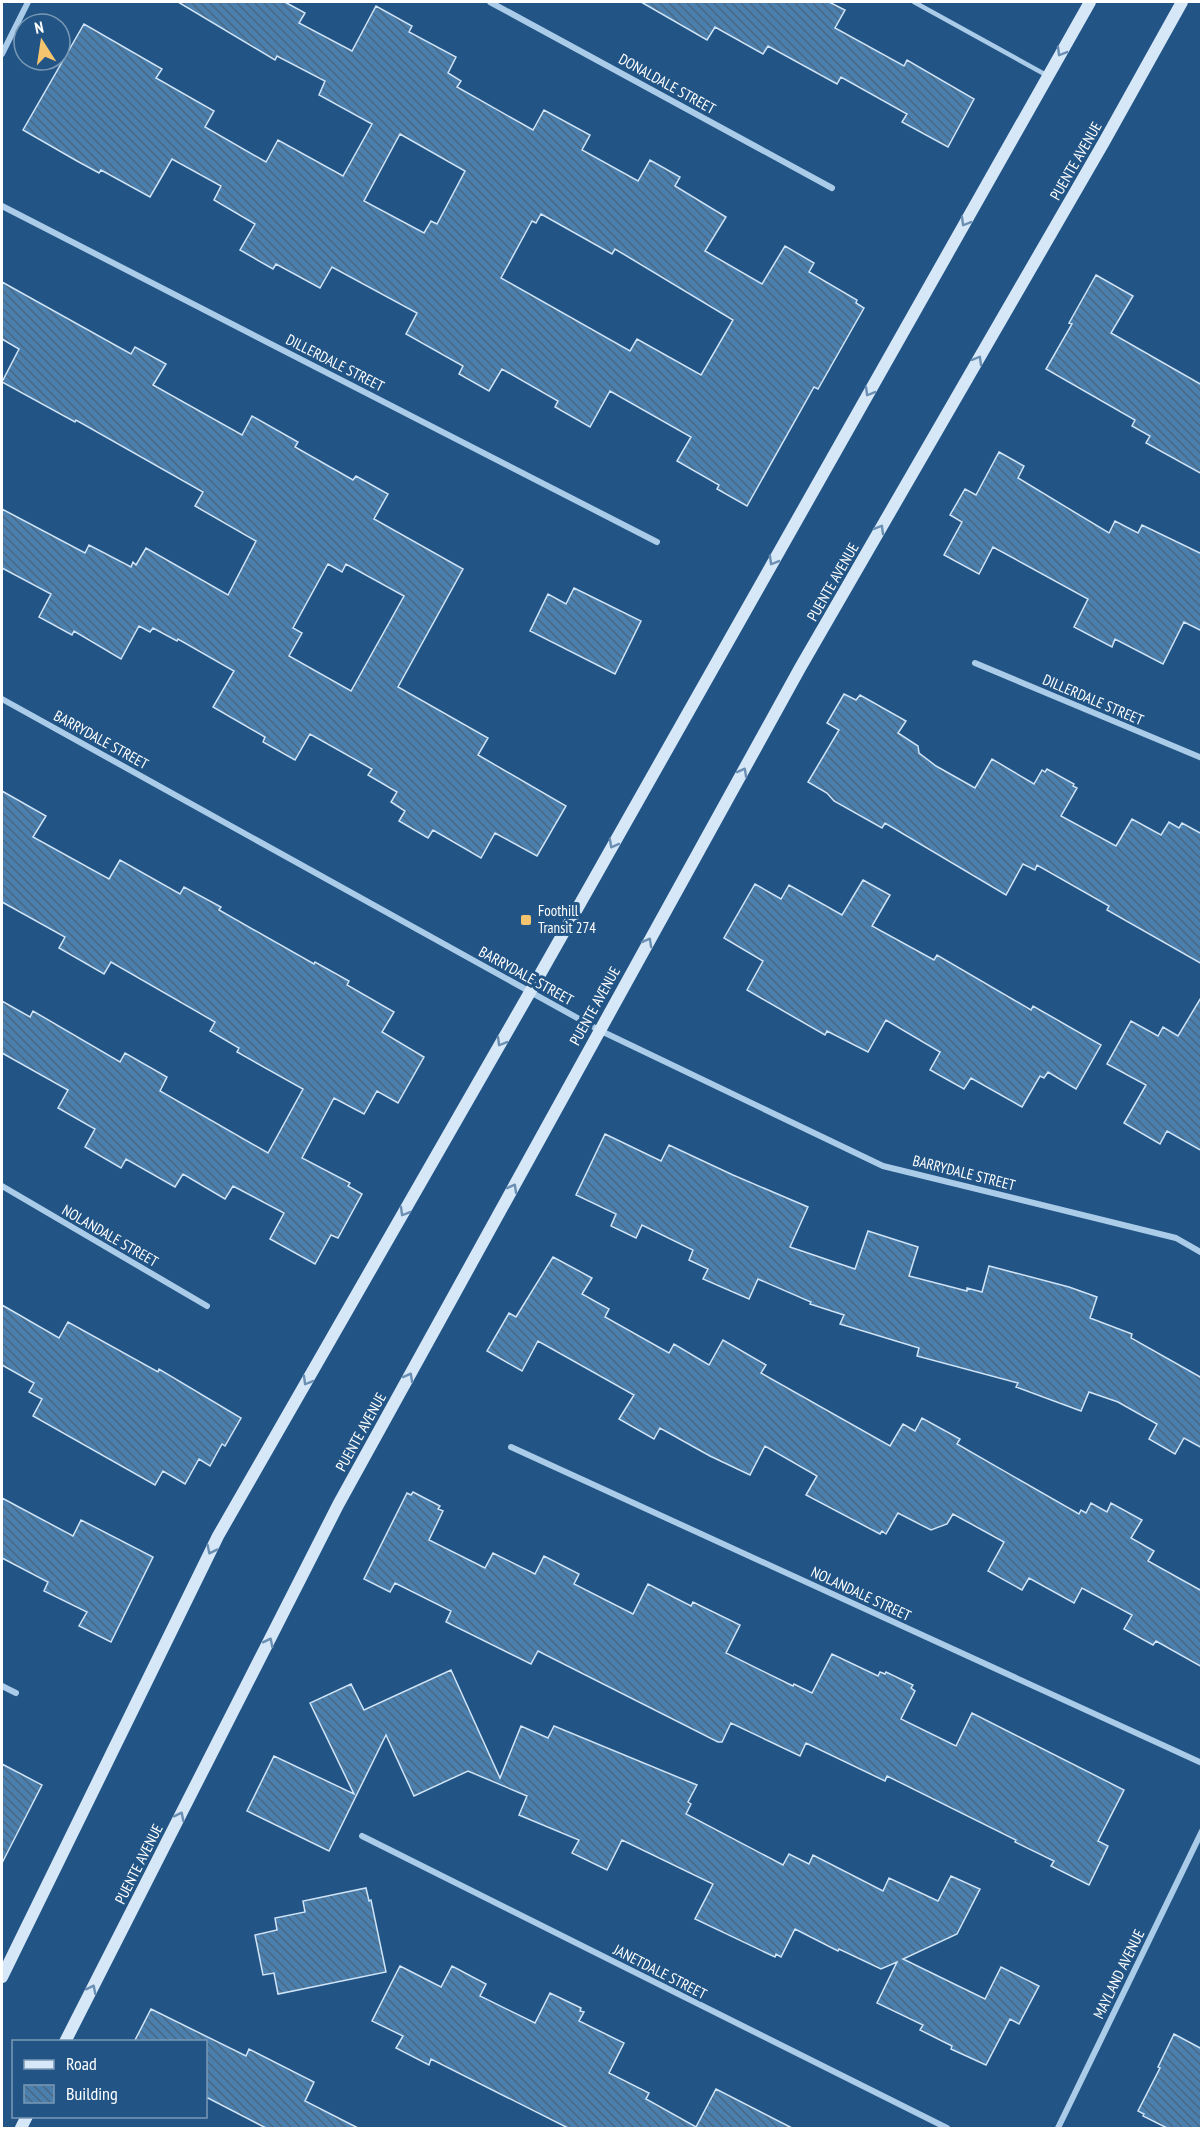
<svg xmlns="http://www.w3.org/2000/svg" width="1203" height="2130" font-family="'PT Sans Narrow',sans-serif">
	<style>
		.building { fill: url(#building-back-hatch); stroke: #d0e4f7; stroke-width: 1.5; fill-rule: evenodd }
		.lines { fill: none; stroke-linecap: round; stroke-linejoin: round }
		.lane { stroke: #abcce9; stroke-width: 4.5 }
		.street { stroke: #abcce9; stroke-width: 6 }
		.secondary { stroke: #d6e7f7; stroke-width: 12 }
		.oneway { stroke: #6a8fb3 }
		.poi-dot { fill: #f5c46e; stroke: #225586; stroke-width: 2 }
		.labels { text-anchor: middle; stroke-width: 6; stroke-linejoin: round; paint-order: stroke }
		.street-label { font-size: 15px; fill: #fff; stroke: #225586 }
		.poi-label { font-size: 15px; fill: #fff; stroke: #225586; text-anchor: start }
	</style>
	<defs>
		<pattern id="building-back-hatch" width="6" height="6" patternUnits="userSpaceOnUse" patternTransform="scale(1.5)"><rect width="6" height="6" fill="#4b7fae"/><path d="M-1 5l2 2M0 0l6 6M5-1l2 2" fill="none" stroke="#4b6882"/></pattern>
	</defs>
	<rect width="100%" height="100%" fill="#225586"/>
	<path class="building" d="M 178,2 L 285,2 L 305,13 L 299,23 L 352,51 L 376,6 L 412,26 L 409,32 L 456,57 L 448,73 L 461,81 L 457,87 L 533,130 L 544,110 L 590,135 L 582,150 L 638,181 L 650,160 L 680,177 L 675,186 L 726,217 L 705,251 L 762,284 L 785,246 L 814,263 L 809,272 L 857,300 L 856,303 L 864,308 L 818,389 L 814,387 L 747,506 L 717,489 L 719,485 L 677,461 L 691,437 L 610,391 L 590,427 L 555,407 L 558,401 L 502,369 L 489,391 L 459,374 L 463,366 L 406,334 L 417,313 L 332,267 L 320,288 L 276,264 L 273,269 L 240,250 L 255,224 L 214,200 L 221,186 L 172,159 L 150,197 L 101,170 L 99,173 L 77,161 L 23,130 L 84,24 L 162,69 L 156,78 L 214,111 L 205,127 L 266,162 L 278,140 L 343,176 L 372,124 L 319,95 L 325,81 L 277,56 L 275,60 ZM 400,134 L 465,171 L 437,224 L 431,221 L 424,233 L 364,201 ZM 541,214 L 612,254 L 615,249 L 733,320 L 701,375 L 637,339 L 630,351 L 501,278 L 532,221 L 536,223 Z
		M 641,2 L 829,2 L 845,10 L 835,28 L 904,66 L 907,60 L 974,99 L 948,147 L 902,122 L 907,114 L 841,77 L 837,84 L 768,46 L 763,54 L 715,27 L 707,40 Z
		M 1096,275 L 1133,296 L 1111,333 L 1202,385 L 1202,474 L 1146,443 L 1150,436 L 1132,426 L 1135,420 L 1046,369 L 1072,324 L 1069,323 Z
		M 2,282 L 131,354 L 135,347 L 166,364 L 153,385 L 242,435 L 252,416 L 298,442 L 295,447 L 353,480 L 356,476 L 388,494 L 374,519 L 463,569 L 398,687 L 488,738 L 478,755 L 566,806 L 537,856 L 495,833 L 481,858 L 433,830 L 428,838 L 399,821 L 405,811 L 391,802 L 397,792 L 368,775 L 372,769 L 310,734 L 295,760 L 263,742 L 265,737 L 213,707 L 234,671 L 178,639 L 177,641 L 153,628 L 150,632 L 139,626 L 121,659 L 74,631 L 72,635 L 39,617 L 51,594 L 2,568 L 2,509 L 85,553 L 89,545 L 131,567 L 133,562 L 136,565 L 146,548 L 228,595 L 256,541 L 195,506 L 203,492 L 76,420 L 75,422 L 2,382 L 19,349 L 2,339 ZM 328,564 L 342,572 L 346,564 L 404,596 L 351,691 L 289,656 L 302,633 L 293,628 Z
		M 999,452 L 1024,466 L 1018,478 L 1109,533 L 1115,521 L 1138,533 L 1142,525 L 1202,554 L 1202,631 L 1184,622 L 1163,664 L 1115,639 L 1112,647 L 1074,627 L 1088,599 L 993,547 L 979,574 L 944,555 L 962,522 L 950,515 L 965,489 L 976,495 Z
		M 574,588 L 641,621 L 615,674 L 530,631 L 548,594 L 566,604 Z
		M 844,694 L 856,700 L 860,695 L 906,721 L 898,733 L 918,746 L 919,753 L 936,766 L 975,788 L 992,759 L 1034,784 L 1042,770 L 1045,772 L 1047,769 L 1074,784 L 1073,786 L 1077,788 L 1061,816 L 1116,846 L 1132,819 L 1161,835 L 1169,822 L 1179,828 L 1182,823 L 1202,834 L 1202,964 L 1107,910 L 1109,906 L 1037,865 L 1035,870 L 1023,864 L 1006,895 L 885,823 L 882,828 L 834,801 L 827,793 L 808,782 L 839,730 L 827,723 Z
		M 2,791 L 46,816 L 33,837 L 109,879 L 120,860 L 180,894 L 184,887 L 221,907 L 219,910 L 314,964 L 315,962 L 349,981 L 347,985 L 394,1012 L 382,1032 L 424,1057 L 398,1103 L 377,1091 L 364,1114 L 334,1098 L 302,1158 L 350,1183 L 348,1186 L 362,1194 L 338,1238 L 331,1235 L 315,1264 L 270,1239 L 284,1213 L 233,1186 L 225,1199 L 183,1174 L 175,1187 L 126,1159 L 121,1168 L 85,1147 L 95,1129 L 58,1108 L 68,1090 L 2,1053 L 2,1001 L 30,1017 L 33,1011 L 120,1062 L 125,1053 L 167,1077 L 160,1091 L 268,1153 L 303,1089 L 237,1052 L 239,1048 L 210,1031 L 215,1022 L 111,962 L 104,974 L 59,948 L 65,937 L 2,902 Z
		M 863,880 L 890,895 L 872,926 L 934,960 L 937,955 L 1031,1010 L 1033,1006 L 1101,1045 L 1076,1089 L 1048,1072 L 1044,1078 L 1040,1076 L 1022,1107 L 971,1078 L 964,1089 L 930,1070 L 940,1052 L 886,1020 L 868,1052 L 827,1031 L 825,1035 L 747,990 L 763,961 L 724,938 L 755,884 L 781,899 L 789,885 L 842,915 Z
		M 1202,996 L 1202,1151 L 1167,1131 L 1160,1144 L 1124,1123 L 1146,1085 L 1107,1064 L 1131,1021 L 1158,1036 L 1163,1027 L 1178,1036 Z
		M 605,1134 L 661,1161 L 669,1145 L 733,1175 L 808,1207 L 790,1247 L 855,1269 L 868,1231 L 918,1247 L 909,1276 L 967,1291 L 967,1288 L 982,1292 L 989,1266 L 1069,1287 L 1097,1297 L 1090,1318 L 1132,1334 L 1131,1338 L 1202,1378 L 1202,1448 L 1184,1438 L 1175,1454 L 1149,1439 L 1157,1424 L 1118,1402 L 1089,1392 L 1081,1411 L 1016,1387 L 1018,1383 L 917,1356 L 919,1348 L 840,1324 L 844,1315 L 810,1304 L 811,1302 L 758,1279 L 749,1299 L 703,1279 L 708,1269 L 689,1260 L 693,1250 L 642,1225 L 636,1238 L 611,1226 L 616,1214 L 576,1195 Z
		M 553,1257 L 592,1278 L 582,1294 L 609,1309 L 605,1317 L 669,1353 L 674,1344 L 709,1365 L 723,1340 L 766,1365 L 761,1373 L 890,1446 L 903,1424 L 915,1431 L 922,1418 L 960,1439 L 957,1444 L 1079,1514 L 1081,1510 L 1086,1513 L 1091,1503 L 1107,1512 L 1111,1503 L 1142,1520 L 1131,1538 L 1154,1551 L 1148,1561 L 1202,1591 L 1202,1667 L 1156,1641 L 1153,1645 L 1124,1629 L 1132,1615 L 1082,1588 L 1074,1603 L 1029,1578 L 1022,1590 L 988,1571 L 1004,1542 L 953,1514 L 947,1524 L 931,1530 L 898,1513 L 886,1534 L 882,1531 L 880,1534 L 806,1495 L 817,1476 L 765,1446 L 750,1475 L 710,1456 L 660,1428 L 654,1439 L 619,1419 L 634,1395 L 538,1341 L 522,1371 L 487,1351 L 509,1313 L 516,1317 Z
		M 2,1305 L 59,1338 L 68,1322 L 158,1372 L 159,1369 L 241,1418 L 225,1446 L 222,1444 L 210,1466 L 199,1459 L 185,1484 L 163,1471 L 155,1485 L 33,1416 L 42,1399 L 29,1392 L 34,1383 L 2,1365 Z
		M 413,1492 L 440,1506 L 438,1509 L 443,1511 L 429,1540 L 485,1568 L 493,1553 L 535,1574 L 544,1556 L 579,1574 L 574,1584 L 633,1614 L 648,1584 L 691,1606 L 693,1602 L 740,1625 L 726,1653 L 793,1686 L 794,1684 L 812,1693 L 832,1654 L 878,1676 L 880,1672 L 885,1674 L 886,1672 L 913,1685 L 911,1688 L 915,1691 L 901,1719 L 956,1746 L 972,1713 L 1124,1790 L 1098,1841 L 1108,1846 L 1089,1885 L 1051,1866 L 1054,1861 L 1015,1842 L 1016,1840 L 887,1776 L 885,1781 L 806,1743 L 800,1756 L 731,1723 L 722,1742 L 718,1742 L 538,1651 L 531,1664 L 446,1622 L 451,1611 L 395,1583 L 390,1592 L 364,1579 L 407,1493 L 411,1495 Z
		M 2,1498 L 73,1536 L 81,1520 L 153,1557 L 111,1642 L 79,1626 L 87,1612 L 44,1591 L 48,1582 L 2,1558 Z
		M 451,1670 L 500,1778 L 521,1726 L 548,1738 L 554,1726 L 697,1785 L 688,1802 L 691,1804 L 686,1814 L 783,1865 L 789,1854 L 809,1864 L 813,1855 L 883,1891 L 889,1878 L 938,1901 L 951,1876 L 980,1889 L 957,1934 L 903,1959 L 985,1999 L 1001,1967 L 1039,1986 L 1019,2024 L 1010,2019 L 986,2065 L 951,2049 L 952,2046 L 920,2030 L 923,2025 L 877,2003 L 897,1962 L 881,1969 L 839,1949 L 838,1951 L 795,1929 L 781,1957 L 776,1954 L 775,1957 L 695,1919 L 713,1884 L 622,1840 L 607,1870 L 572,1853 L 579,1840 L 519,1815 L 527,1796 L 468,1771 L 414,1796 L 386,1735 L 329,1851 L 247,1811 L 274,1756 L 354,1794 L 310,1703 L 351,1684 L 364,1710 Z
		M 2,1764 L 42,1785 L 2,1863 Z
		M 366,1888 L 369,1901 L 371,1900 L 386,1972 L 278,1994 L 274,1973 L 263,1975 L 255,1935 L 277,1930 L 275,1918 L 305,1912 L 303,1901 Z
		M 400,1966 L 441,1987 L 452,1966 L 486,1984 L 480,1996 L 535,2023 L 550,1993 L 581,2008 L 580,2011 L 584,2012 L 579,2021 L 624,2043 L 609,2073 L 649,2093 L 646,2099 L 696,2127 L 716,2089 L 792,2128 L 568,2128 L 431,2059 L 429,2065 L 396,2048 L 403,2036 L 372,2021 Z
		M 151,2009 L 246,2056 L 249,2049 L 314,2082 L 305,2101 L 358,2128 L 266,2128 L 206,2097 L 206,2042 L 134,2042 Z
		M 1174,2034 L 1202,2049 L 1202,2128 L 1167,2128 L 1143,2116 L 1144,2114 L 1138,2111 L 1160,2068 L 1158,2067 Z"/>
	<g class="lines">
		<path class="lane" d="M 914,2 L 1048,76"/>
		<path class="street" d="M 490,2 L 832,188
			M 2,54 L 28,2
			M 2,206 L 657,542
			M 975,663 L 1202,758
			M 2,699 L 599,1030 L 883,1166 L 1176,1238 L 1202,1253
			M 2,1186 L 207,1306
			M 511,1447 L 1202,1763
			M 2,1686 L 16,1693
			M 362,1836 L 947,2128
			M 1058,2128 L 1202,1831"/>
		<path class="secondary" d="M 2,1977 L 218,1536 L 530,992 L 1090,2
			M 65,2042 L 338,1505 L 800,668 L 1104,142 L 1182,2
			M 21,2128 L 27,2116"/>
	</g>
	<defs><path id="oneway-chevron" d="M-2-3.5L2.5 0L-2 3.5" fill="none" stroke-width="1.6" stroke-linecap="round" stroke-linejoin="round" transform="scale(1.5)"/></defs>
	<g class="oneway">
		<use href="#oneway-chevron" transform="translate(1061 52) rotate(120)"/>
		<use href="#oneway-chevron" transform="translate(965 222) rotate(120)"/>
		<use href="#oneway-chevron" transform="translate(978 360) rotate(-60)"/>
		<use href="#oneway-chevron" transform="translate(869 392) rotate(120)"/>
		<use href="#oneway-chevron" transform="translate(880 529) rotate(-60)"/>
		<use href="#oneway-chevron" transform="translate(773 561) rotate(120)"/>
		<use href="#oneway-chevron" transform="translate(743 772) rotate(-61)"/>
		<use href="#oneway-chevron" transform="translate(613 844) rotate(119)"/>
		<use href="#oneway-chevron" transform="translate(648 942) rotate(-61)"/>
		<use href="#oneway-chevron" transform="translate(501 1042) rotate(120)"/>
		<use href="#oneway-chevron" transform="translate(513 1188) rotate(-61)"/>
		<use href="#oneway-chevron" transform="translate(404 1212) rotate(120)"/>
		<use href="#oneway-chevron" transform="translate(409 1377) rotate(-61)"/>
		<use href="#oneway-chevron" transform="translate(307 1381) rotate(120)"/>
		<use href="#oneway-chevron" transform="translate(211 1550) rotate(116)"/>
		<use href="#oneway-chevron" transform="translate(269 1642) rotate(-63)"/>
		<use href="#oneway-chevron" transform="translate(180 1816) rotate(-63)"/>
		<use href="#oneway-chevron" transform="translate(92 1989) rotate(-63)"/>
	</g>
	<rect class="poi-dot" x="520" y="914" width="12" height="12" rx="3"/>
	<g class="labels">
		<g class="street-label">
			<text transform="translate(667 84) rotate(29)" y="5">DONALDALE STREET</text>
			<text transform="translate(1076 161) rotate(-60)" y="5">PUENTE AVENUE</text>
			<text transform="translate(335 363) rotate(27)" y="5">DILLERDALE STREET</text>
			<text transform="translate(833 582) rotate(-60)" y="5">PUENTE AVENUE</text>
			<text transform="translate(1093 700) rotate(23)" y="5">DILLERDALE STREET</text>
			<text transform="translate(101 740) rotate(29)" y="5">BARRYDALE STREET</text>
			<text transform="translate(526 976) rotate(29)" y="5">BARRYDALE STREET</text>
			<text transform="translate(595 1006) rotate(-61)" y="5">PUENTE AVENUE</text>
			<text transform="translate(964 1173) rotate(14)" y="5">BARRYDALE STREET</text>
			<text transform="translate(110 1236) rotate(30)" y="5">NOLANDALE STREET</text>
			<text transform="translate(361 1432) rotate(-61)" y="5">PUENTE AVENUE</text>
			<text transform="translate(861 1594) rotate(25)" y="5">NOLANDALE STREET</text>
			<text transform="translate(139 1864) rotate(-63)" y="5">PUENTE AVENUE</text>
			<text transform="translate(660 1972) rotate(27)" y="5">JANETDALE STREET</text>
			<text transform="translate(1119 1974) rotate(-64)" y="5">MAYLAND AVENUE</text>
		</g>
		<g class="poi-label">
			<text x="538" y="916">Foothill<tspan x="538" dy="17">Transit 274</tspan></text>
		</g>
	</g>
	<rect width="1203" height="2130" fill="none" stroke="#ffffff" stroke-width="6"/>
	<rect x="12" y="2040" width="195" height="78" fill="#225586" stroke="#7a99b6" stroke-width="1.5"/>
	<rect x="24" y="2060" width="30" height="9" fill="#d6e7f7" stroke="#7a99b6" stroke-width="1.5"/>
	<text x="66" y="2070" font-size="18" fill="#ffffff">Road</text>
	<rect x="24" y="2085" width="30" height="18" fill="url(#building-back-hatch)" stroke="#7a99b6" stroke-width="1.5"/>
	<text x="66" y="2100" font-size="18" fill="#ffffff">Building</text>
	<g transform="translate(42 42) rotate(348)"><circle r="28" fill="#225586" stroke="#7a99b6" stroke-width="1.5"/>
	<path d="M0-4.5L10 22L0 15L-10 22Z" fill="#f5c46e"/>
	<text y="-9" font-size="16" font-weight="bold" text-anchor="middle" fill="#ffffff">N</text>
	</g>
</svg>
